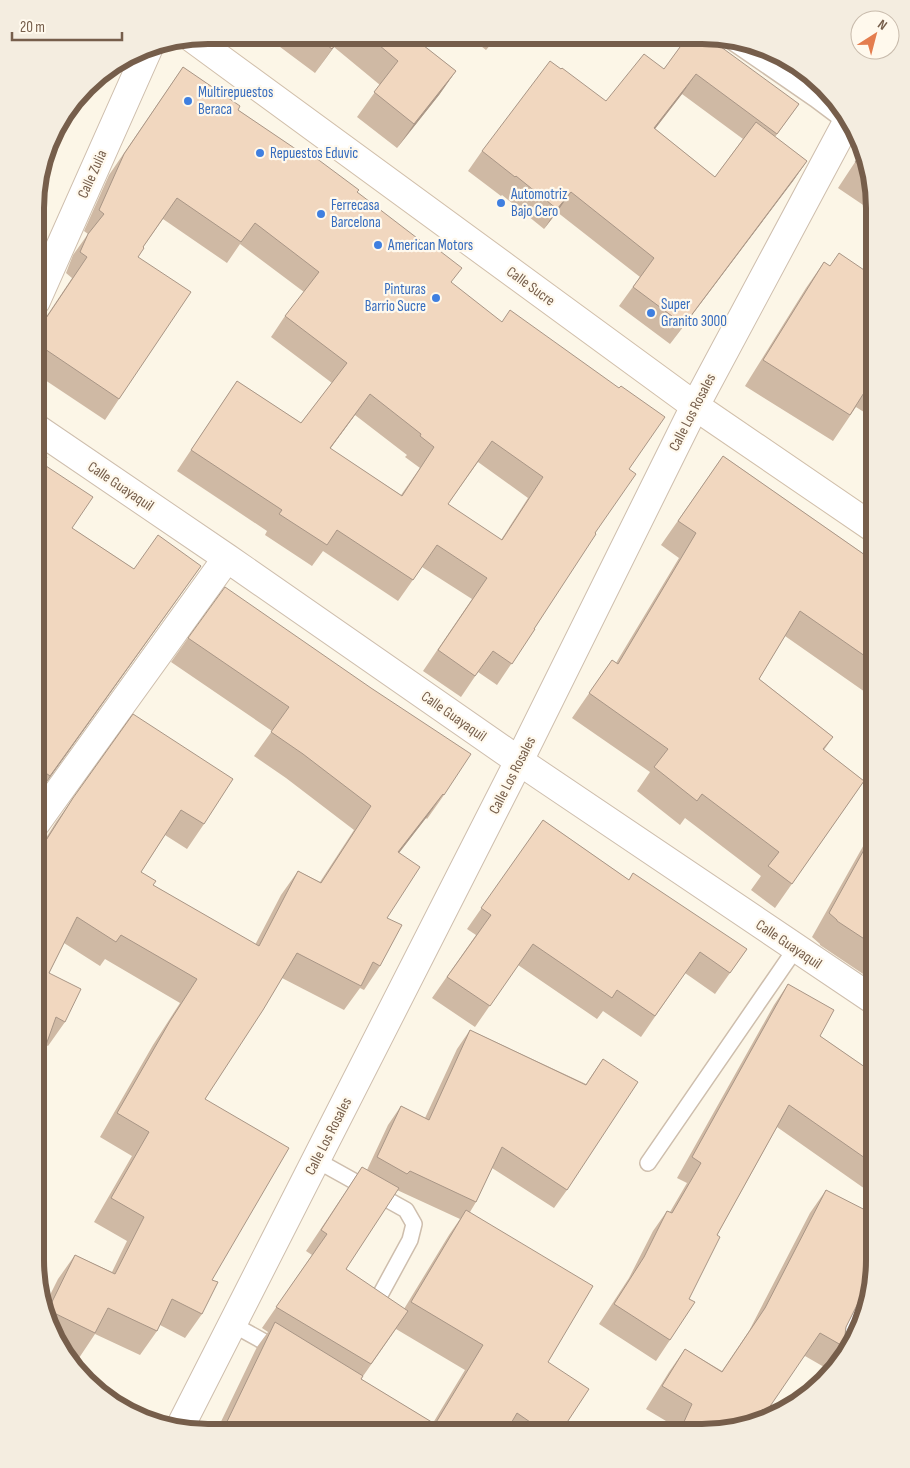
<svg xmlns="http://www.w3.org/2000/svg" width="910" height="1468" font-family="'Sofia Sans Condensed',sans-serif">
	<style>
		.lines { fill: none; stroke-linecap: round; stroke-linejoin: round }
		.lane-casing { stroke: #cebead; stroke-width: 18 }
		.street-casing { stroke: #cebead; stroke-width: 30 }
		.secondary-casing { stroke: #d1bfaa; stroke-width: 30 }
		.lane { stroke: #fff; stroke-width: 15 }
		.street { stroke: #fff; stroke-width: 28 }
		.secondary { stroke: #fff; stroke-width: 28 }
		.wall { fill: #cfb9a4; fill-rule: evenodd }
		.shaded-wall { fill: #a99686 }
		.building { fill: #f1d7bf; stroke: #a99686; fill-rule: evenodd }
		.shop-dot { fill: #3f7fe0; stroke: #fff9ed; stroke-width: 2 }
		.labels { text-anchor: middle; stroke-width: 4.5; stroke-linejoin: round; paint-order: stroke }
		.shop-label { font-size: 15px; fill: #366cbe; stroke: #fff9ed; text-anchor: start }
		.street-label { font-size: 15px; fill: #765e4b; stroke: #fff9ed }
		.rim { fill: none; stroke: #765e4b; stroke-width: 6 }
	</style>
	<rect width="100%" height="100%" fill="#fcf6e7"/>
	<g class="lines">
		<g class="lane-casing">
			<path id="lane" d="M 725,37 L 815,99 L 847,123
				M 316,1160 L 406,1210 L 414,1224 L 410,1240 L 379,1297
				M 648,1163 L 796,948
				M 232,1324 L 279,1350"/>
		</g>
		<g class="street-casing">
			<path id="street" d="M 36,301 L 149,47
				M 36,428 L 227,558 L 519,761 L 875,1001
				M 36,823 L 227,558
				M 844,1357 L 866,1313
				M 179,1429 L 519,761 L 695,406 L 847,122"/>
		</g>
		<g class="secondary-casing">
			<path id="secondary" d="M 192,38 L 695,406 L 875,529"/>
		</g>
		<use href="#lane" class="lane"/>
		<use href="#street" class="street"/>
		<use href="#secondary" class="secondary"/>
	</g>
	<path class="wall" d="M 264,35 L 418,36 L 415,39 L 456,71 L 439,95 L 397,148 L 357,117 L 380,85 L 334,47 L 315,73 Z
		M 468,36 L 497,36 L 486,50 Z
		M 688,36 L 799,104 L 775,137 L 807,161 L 793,181 L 670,344 L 619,306 L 640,277 L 557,212 L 544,229 L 502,195 L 501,196 L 468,171 L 482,151 L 606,101 L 664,69 ZM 682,94 L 743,139 L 715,177 L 655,129 Z
		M 183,67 L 238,110 L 357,192 L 452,283 L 629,469 L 595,533 L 534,629 L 535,629 L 497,685 L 478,672 L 461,697 L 423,671 L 472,599 L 422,567 L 398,601 L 323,551 L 312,566 L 265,535 L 267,531 L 177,471 L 237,381 L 301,423 L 332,383 L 271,337 L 285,316 L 304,292 L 240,244 L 227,263 L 163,219 L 143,247 L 138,257 L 119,399 L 105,420 L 36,374 L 36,332 L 72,278 L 66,273 L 73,255 L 88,234 L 84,231 L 109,175 ZM 355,415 L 407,455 L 405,457 L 420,468 L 401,495 L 330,449 ZM 478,462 L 528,498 L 501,540 L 448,504 Z
		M 863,150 L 875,208 L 875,213 L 838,188 Z
		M 875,260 L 875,419 L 856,407 L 833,441 L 745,386 L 806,288 L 824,262 L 830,266 L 867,272 Z
		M 36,449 L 72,528 L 134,569 L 201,566 L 36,797 Z
		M 723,456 L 875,562 L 875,699 L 785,636 L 759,679 L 833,737 L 824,750 L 864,781 L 775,908 L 751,890 L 761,876 L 685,818 L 680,825 L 637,791 L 650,772 L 572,718 L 612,660 L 616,663 L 679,558 L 661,545 Z
		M 188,638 L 444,795 L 427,819 L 426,818 L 399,853 L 387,918 L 380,966 L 364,990 L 360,988 L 344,1010 L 282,978 L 205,1099 L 212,1280 L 202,1314 L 185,1338 L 160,1325 L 157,1331 L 140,1355 L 95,1334 L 79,1358 L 69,1353 L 48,1326 L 44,1307 L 58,1279 L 75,1255 L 112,1272 L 127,1241 L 94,1222 L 132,1156 L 100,1137 L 153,1045 L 180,1003 L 105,959 L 100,966 L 64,943 L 49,973 L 65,1022 L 48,1046 L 46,1045 L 41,1059 L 35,1068 L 36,854 L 56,822 L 133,714 L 204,824 L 187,849 L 165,835 L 141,872 L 153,885 L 255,945 L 281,895 L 298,871 L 320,882 L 354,830 L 286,778 L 254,756 L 272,731 L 171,662 Z
		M 543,820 L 629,880 L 747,949 L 715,994 L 685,973 L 641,1037 L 603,1011 L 597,1019 L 518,965 L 475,1027 L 432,998 L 476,935 L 467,929 Z
		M 875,825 L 875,982 L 820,945 L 820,944 L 812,937 Z
		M 788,984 L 820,1036 L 875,1074 L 875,1196 L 777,1127 L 717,1235 L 670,1340 L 656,1361 L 599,1324 L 629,1278 L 653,1231 L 667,1211 L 670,1212 L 687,1183 L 677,1178 L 774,1005 Z
		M 470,1030 L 586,1084 L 603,1059 L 567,1190 L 554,1208 L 492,1168 L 476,1202 L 470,1212 L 548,1362 L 560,1433 L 216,1432 L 257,1347 L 268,1332 L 262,1328 L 312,1255 L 306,1251 L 362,1167 L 367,1170 L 388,1125 L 401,1106 L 425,1118 L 457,1049 ZM 397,1190 L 460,1219 L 449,1235 L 404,1309 L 346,1269 ZM 396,1329 L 465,1370 L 433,1423 L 361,1379 Z
		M 826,1190 L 866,1297 L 860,1299 L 846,1327 L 845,1335 L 847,1342 L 850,1345 L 839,1365 L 831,1371 L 805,1356 L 702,1433 L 673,1433 L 676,1427 L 646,1409 L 669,1372 L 685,1349 L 722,1371 L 749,1331 L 810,1213 Z"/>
	<path class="shaded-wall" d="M 342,35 L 343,35 L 334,47 L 315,73 Z
		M 496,36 L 497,36 L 486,50 Z
		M 456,71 L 439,95 L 397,148 L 414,124 Z
		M 696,74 L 682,94 L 640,148 L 654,128 Z
		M 807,161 L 793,181 L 670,344 L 684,325 Z
		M 571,192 L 557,212 L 544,229 L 557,209 Z
		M 370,394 L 355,415 L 315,469 L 330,448 Z
		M 201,566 L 184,590 L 36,797 L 50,776 Z
		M 443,794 L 426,818 L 381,876 L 398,852 Z
		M 35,1057 L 41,1059 L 35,1068 Z
		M 873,1277 L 869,1298 L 866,1297 L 857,1300 L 868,1283 Z"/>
	<path class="building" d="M 314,35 L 342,35 L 332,49 Z
		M 367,35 L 416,36 L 414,38 L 456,71 L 414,124 L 374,92 L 398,61 Z
		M 688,36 L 706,36 L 799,104 L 777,134 L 696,74 L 654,128 L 715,177 L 756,122 L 807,161 L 684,325 L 633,287 L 654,258 L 571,192 L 557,209 L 516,176 L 515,177 L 482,151 L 550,61 L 561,69 L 562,68 L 606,101 L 644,54 L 664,69 Z
		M 183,67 L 240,106 L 238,110 L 309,158 L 312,155 L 359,190 L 357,192 L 434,251 L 436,248 L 462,268 L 451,282 L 502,322 L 510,310 L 619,388 L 621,386 L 665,417 L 629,469 L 636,474 L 595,533 L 596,534 L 534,629 L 535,629 L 512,664 L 493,651 L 475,676 L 438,650 L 487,578 L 437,545 L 413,580 L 337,530 L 327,545 L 279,514 L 282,510 L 191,450 L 237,381 L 301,423 L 347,363 L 285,316 L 319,272 L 255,223 L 241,242 L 177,198 L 143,247 L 144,248 L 138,257 L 191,292 L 119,399 L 36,343 L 36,333 L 87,257 L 80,252 L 88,234 L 104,214 L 99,210 L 124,154 ZM 370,394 L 421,434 L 420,436 L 434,447 L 402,496 L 330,448 ZM 492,441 L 543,477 L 502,540 L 448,504 Z
		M 864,150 L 868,170 L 855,162 Z
		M 839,253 L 867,272 L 875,261 L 875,382 L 872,380 L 850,415 L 763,360 L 824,262 L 830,266 Z
		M 36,449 L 47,457 L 43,464 L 93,497 L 72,528 L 134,569 L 158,535 L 201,566 L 50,776 L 36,766 Z
		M 723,456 L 875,562 L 875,663 L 800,611 L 759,679 L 833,737 L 823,749 L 864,781 L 792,884 L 768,866 L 779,852 L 702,794 L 697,801 L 654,767 L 668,749 L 589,693 L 612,660 L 618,664 L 696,533 L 678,521 Z
		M 225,587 L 371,688 L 471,754 L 444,795 L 443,794 L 398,852 L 420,867 L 387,918 L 402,925 L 380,966 L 373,962 L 361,986 L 297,953 L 263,1010 L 205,1099 L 289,1148 L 212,1280 L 218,1282 L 202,1314 L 172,1299 L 157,1331 L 108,1308 L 95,1333 L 48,1310 L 75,1255 L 115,1274 L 144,1217 L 111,1198 L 149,1132 L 117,1113 L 170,1021 L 197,979 L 121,935 L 116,942 L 77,917 L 49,973 L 81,989 L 65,1022 L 56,1017 L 41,1059 L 35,1057 L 36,856 L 73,798 L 133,714 L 233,779 L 204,824 L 181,810 L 141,872 L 156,881 L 153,885 L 259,946 L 298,871 L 321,883 L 371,806 L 303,754 L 271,732 L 289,707 L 188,638 Z
		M 543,820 L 629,880 L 633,873 L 747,949 L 730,973 L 700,952 L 655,1016 L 617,990 L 612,998 L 533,944 L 490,1006 L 447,977 L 491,915 L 481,908 Z
		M 875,830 L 875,946 L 837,921 L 837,920 L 829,913 Z
		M 788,984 L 834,1010 L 820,1036 L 875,1074 L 875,1165 L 789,1105 L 717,1235 L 720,1237 L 689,1299 L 695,1302 L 670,1340 L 614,1304 L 644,1257 L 667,1211 L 672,1213 L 701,1163 L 692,1157 Z
		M 470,1030 L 586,1085 L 603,1059 L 638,1082 L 567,1190 L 502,1147 L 476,1202 L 410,1171 L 407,1174 L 377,1157 L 401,1106 L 429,1120 Z
		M 362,1167 L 399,1188 L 346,1269 L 408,1311 L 371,1364 L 276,1307 L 327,1234 L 321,1230 Z
		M 826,1190 L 875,1215 L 875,1271 L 873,1277 L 868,1283 L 846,1327 L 845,1335 L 847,1342 L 850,1345 L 848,1349 L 820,1333 L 760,1421 L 702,1433 L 679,1433 L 692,1404 L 662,1386 L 685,1349 L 722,1372 L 765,1308 Z
		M 466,1210 L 593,1286 L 548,1362 L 589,1389 L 560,1433 L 546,1433 L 517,1413 L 506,1432 L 222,1432 L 275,1322 L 363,1376 L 361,1379 L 435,1424 L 483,1345 L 411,1302 Z
		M 99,1392 L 138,1412 L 103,1397 Z"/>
	<g class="shop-dot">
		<circle cx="188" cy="101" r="5"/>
		<circle cx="260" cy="153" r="5"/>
		<circle cx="501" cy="203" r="5"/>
		<circle cx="321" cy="214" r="5"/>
		<circle cx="378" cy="245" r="5"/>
		<circle cx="436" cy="298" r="5"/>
		<circle cx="651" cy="313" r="5"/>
	</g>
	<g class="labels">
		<g class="shop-label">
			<text x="198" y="97">Multirepuestos<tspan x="198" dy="17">Beraca</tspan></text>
			<text x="270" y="158">Repuestos Eduvic</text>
			<text x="511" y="199">Automotriz<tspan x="511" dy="17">Bajo Cero</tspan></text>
			<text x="331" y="210">Ferrecasa<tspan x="331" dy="17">Barcelona</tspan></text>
			<text x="388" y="250">American Motors</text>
			<text x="426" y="294" text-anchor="end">Pinturas<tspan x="426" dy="17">Barrio Sucre</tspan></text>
			<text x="661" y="309">Super<tspan x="661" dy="17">Granito 3000</tspan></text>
		</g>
		<g class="street-label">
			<text transform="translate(92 174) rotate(-66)" y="5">Calle Zulia</text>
			<text transform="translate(531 286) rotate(36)" y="5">Calle Sucre</text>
			<text transform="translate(692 412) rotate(-63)" y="5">Calle Los Rosales</text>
			<text transform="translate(121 486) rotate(34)" y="5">Calle Guayaquil</text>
			<text transform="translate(454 716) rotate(35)" y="5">Calle Guayaquil</text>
			<text transform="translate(512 775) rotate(-63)" y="5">Calle Los Rosales</text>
			<text transform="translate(789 944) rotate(34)" y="5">Calle Guayaquil</text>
			<text transform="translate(328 1136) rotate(-63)" y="5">Calle Los Rosales</text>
		</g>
	</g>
	<path d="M0 0H910V1468H0ZM208 44H702A164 164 0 0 1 866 208V1260A164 164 0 0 1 702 1424H208A164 164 0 0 1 44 1260V208A164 164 0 0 1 208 44Z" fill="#f4ede0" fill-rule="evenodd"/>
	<path class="rim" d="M208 44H702A164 164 0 0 1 866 208V1260A164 164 0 0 1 702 1424H208A164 164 0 0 1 44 1260V208A164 164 0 0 1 208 44Z"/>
	<g transform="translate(875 35) rotate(36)"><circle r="24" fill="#fff9ed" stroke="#c8bbac"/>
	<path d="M0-4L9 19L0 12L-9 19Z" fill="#e47d4e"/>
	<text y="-8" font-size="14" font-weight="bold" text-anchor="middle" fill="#765e4b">N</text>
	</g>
	<path d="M12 32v8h110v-8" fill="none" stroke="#765e4b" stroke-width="2.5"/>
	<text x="20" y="32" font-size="15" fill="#765e4b" stroke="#fff9ed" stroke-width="4" paint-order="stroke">20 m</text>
</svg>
